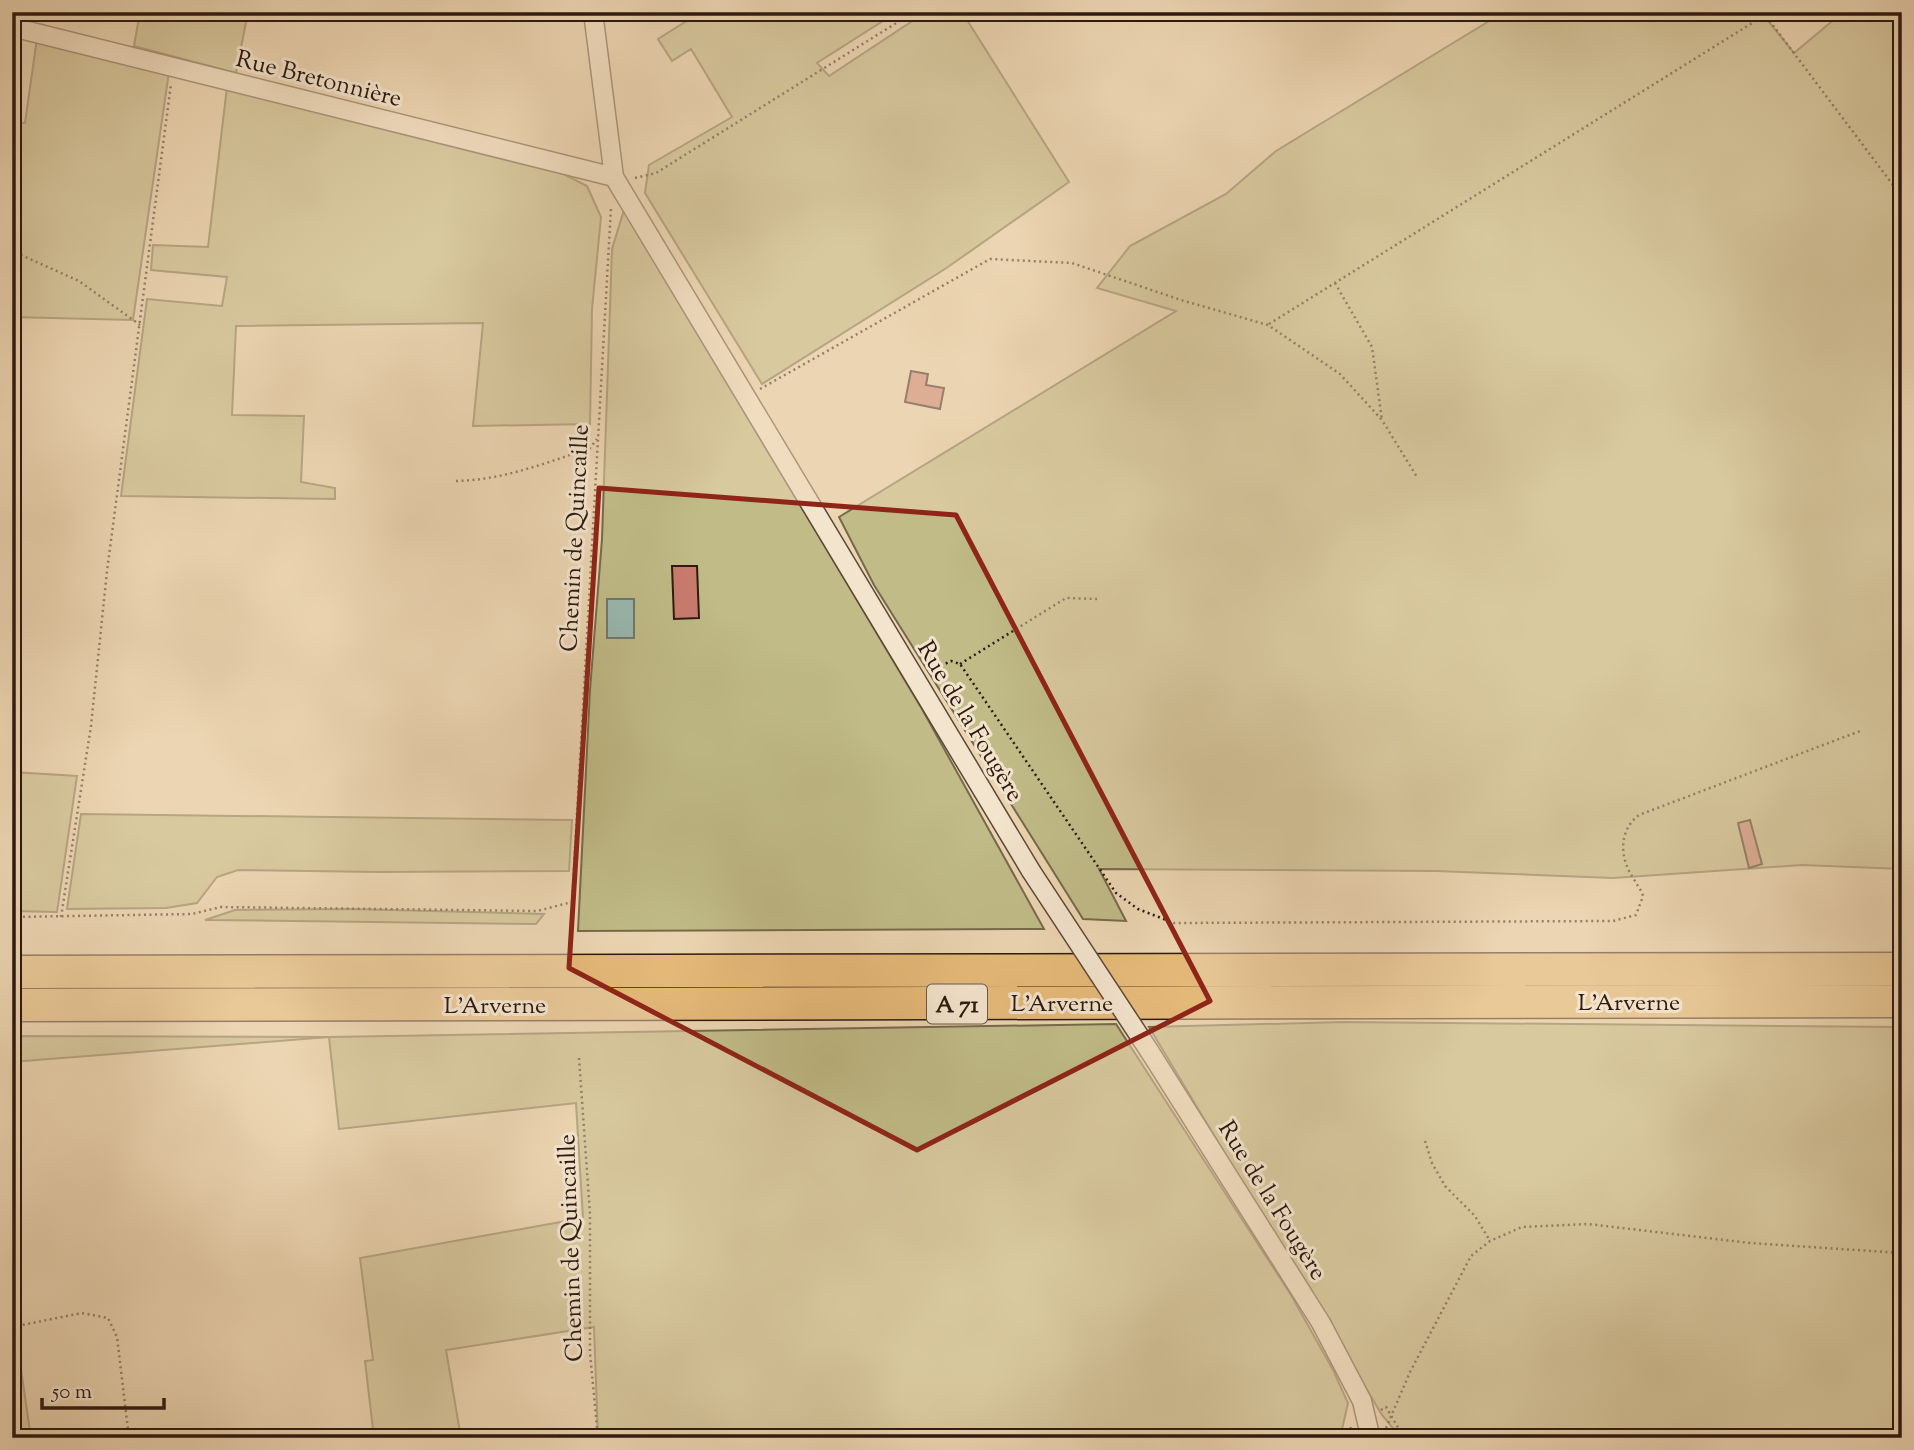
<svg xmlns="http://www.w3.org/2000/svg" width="1914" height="1450" font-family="'Sorts Mill Goudy',serif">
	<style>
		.green { fill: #c0bb87; stroke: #766a4c; stroke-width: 2 }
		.water { fill: #99b8b1; stroke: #6e7871; stroke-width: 2 }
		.building { fill: #ca7c6f; stroke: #2d1910; stroke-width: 2 }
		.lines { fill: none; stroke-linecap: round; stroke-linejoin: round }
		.minor-casing { stroke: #5d4838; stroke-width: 21 }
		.motorway-casing { stroke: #2d1910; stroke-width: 35 }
		.path { stroke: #2d1910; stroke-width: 2.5; stroke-dasharray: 2 3.5; stroke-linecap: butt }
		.minor { stroke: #f3e4cd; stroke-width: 18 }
		.motorway { stroke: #e6ba79; stroke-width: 32 }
		.minor-bridge-casing { stroke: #5d4838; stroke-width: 21; stroke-linecap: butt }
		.minor-bridge { stroke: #f3e4cd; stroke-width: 18 }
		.marked { fill: none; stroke: #8f2418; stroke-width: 5; stroke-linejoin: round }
		.labels { text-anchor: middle; stroke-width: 6; stroke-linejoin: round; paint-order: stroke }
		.shield { fill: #f3e4cd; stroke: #685649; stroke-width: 2 }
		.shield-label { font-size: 23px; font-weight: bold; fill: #2d1910 }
		.street-label { font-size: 24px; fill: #2d1910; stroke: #f3e4cd }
	</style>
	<rect width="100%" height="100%" fill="#ecd5b2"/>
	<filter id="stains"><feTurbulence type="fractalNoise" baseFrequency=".00286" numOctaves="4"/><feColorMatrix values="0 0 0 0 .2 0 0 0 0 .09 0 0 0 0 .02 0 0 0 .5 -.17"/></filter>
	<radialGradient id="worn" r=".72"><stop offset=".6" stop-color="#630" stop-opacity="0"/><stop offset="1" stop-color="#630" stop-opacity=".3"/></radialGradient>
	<path class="green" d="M 140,12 L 248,12 L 236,73 L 134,46 Z
		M 701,12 L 897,12 L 817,63 L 829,76 L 926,12 L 962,12 L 1069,182 L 945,269 L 762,384 L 645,193 L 649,165 L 732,117 L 691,49 L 672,61 L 658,39 Z
		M 1504,12 L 1761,12 L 1794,53 L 1843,12 L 1902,12 L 1902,869 L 1802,865 L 1613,878 L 1436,871 L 1099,869 L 1126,921 L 1083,919 L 874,585 L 839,517 L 1176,311 L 1097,288 L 1130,246 L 1226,194 L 1276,151 Z
		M 37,38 L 169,72 L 133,320 L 12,317 L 12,122 L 25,123 Z
		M 227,87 L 546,165 L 587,186 L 601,217 L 592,309 L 590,424 L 473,426 L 483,323 L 236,326 L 232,415 L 304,416 L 301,482 L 335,488 L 335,499 L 121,496 L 147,299 L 222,306 L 227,277 L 151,270 L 153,245 L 208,247 Z
		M 624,210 L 922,709 L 1044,929 L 578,931 L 590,690 L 602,539 L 612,249 Z
		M 12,772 L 77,776 L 57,912 L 12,911 Z
		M 81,814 L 572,820 L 569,871 L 379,872 L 238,870 L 217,877 L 197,903 L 166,908 L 67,909 Z
		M 351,909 L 544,914 L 536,924 L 205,920 L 235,910 Z
		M 1344,1022 L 1902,1027 L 1902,1438 L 1401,1438 L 1382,1415 L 1149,1027 Z
		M 1116,1024 L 1291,1295 L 1333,1370 L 1348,1403 L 1340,1438 L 598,1438 L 594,1327 L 446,1350 L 461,1438 L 374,1438 L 365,1361 L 373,1360 L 360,1258 L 583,1218 L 576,1103 L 339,1129 L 329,1037 L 12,1062 L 12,1036 L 329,1037 Z
		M 12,1307 L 14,1321 L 31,1438 L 12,1438 Z"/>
	<path class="water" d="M 607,599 L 634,599 L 634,638 L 607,638 Z"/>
	<path class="building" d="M 911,371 L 928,374 L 926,385 L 944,388 L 940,409 L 905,402 Z
		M 672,566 L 697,566 L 699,618 L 674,619 Z
		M 1750,820 L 1762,864 L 1749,868 L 1738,823 Z"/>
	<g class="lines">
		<g class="minor-casing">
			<path id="minor" d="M 593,12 L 614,177 L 1031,871
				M 12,27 L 614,177
				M 1150,1052 L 1321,1323 L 1362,1401 L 1369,1431"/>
		</g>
		<g class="motorway-casing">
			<path id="motorway" d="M 12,972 L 1902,969
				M 12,1005 L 1902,1001"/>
		</g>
		<path class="path" d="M 1763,12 L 1902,197
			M 635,178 L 656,173 L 914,12
			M 12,248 L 21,255 L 79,281 L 140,325
			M 1335,283 L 1372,347 L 1382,420
			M 1269,324 L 1765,15
			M 760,389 L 990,259 L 1072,263 L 1181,300 L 1268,325 L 1340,374 L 1382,420 L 1417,477
			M 456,481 C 503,480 546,463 590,448 L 597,439
			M 960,664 L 1066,598 L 1097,599
			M 931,671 L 951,661 L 960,664 L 1116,893 L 1138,909 L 1174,923 L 1613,921 L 1636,915 L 1643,896 C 1641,889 1638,887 1635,881 C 1620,860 1617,832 1639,815 L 1860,731
			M 12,917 L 192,914 L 221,907 L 537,911 L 572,902 L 611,208
			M 61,917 L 91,726 L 107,571 L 171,84
			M 579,1058 L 590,1214 L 590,1353 L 598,1438
			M 1425,1141 L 1432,1163 L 1445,1186 L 1475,1216 L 1490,1241
			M 12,1327 L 82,1313 L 108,1318 L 117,1337 L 129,1438
			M 1381,1410 L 1386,1407 L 1404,1438
			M 1386,1428 L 1410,1372 L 1471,1256 L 1490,1241 L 1522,1227 L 1588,1224 L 1750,1243 L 1902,1253
			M 1346,1438 L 1351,1427"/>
		<use href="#minor" class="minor"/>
		<use href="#motorway" class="motorway"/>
		<g class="minor-bridge-casing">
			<path id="minor-bridge" d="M 1031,871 L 1150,1052"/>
		</g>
		<use href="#minor-bridge" class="minor-bridge"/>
	</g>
	<path d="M0 0H1914V1450H0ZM 599,488 L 956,515 L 1210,1001 L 917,1150 L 569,968 Z" fill="#ecd5b2" fill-opacity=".55" fill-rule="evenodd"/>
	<path class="marked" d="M 599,488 L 956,515 L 1210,1001 L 917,1150 L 569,968 Z"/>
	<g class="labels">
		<rect class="shield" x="927" y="984.5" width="60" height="39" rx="5"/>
		<g class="shield-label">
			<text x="957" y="1012">A 71</text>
		</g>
		<g class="street-label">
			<text transform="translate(319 78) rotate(14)" y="8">Rue Bretonnière</text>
			<text transform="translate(574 538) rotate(-87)" y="8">Chemin de Quincaille</text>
			<text transform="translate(971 721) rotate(59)" y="8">Rue de la Fougère</text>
			<text x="1629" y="1010">L'Arverne</text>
			<text x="1062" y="1011">L'Arverne</text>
			<text x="495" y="1013">L'Arverne</text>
			<text transform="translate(1273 1200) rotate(58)" y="8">Rue de la Fougère</text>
			<text transform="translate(570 1248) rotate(-92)" y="8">Chemin de Quincaille</text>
		</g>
	</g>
	<rect width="1914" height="1450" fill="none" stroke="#ecd5b2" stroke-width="42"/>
	<rect x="14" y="14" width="1886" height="1422" fill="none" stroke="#2d1910" stroke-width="3.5"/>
	<rect x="21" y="21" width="1872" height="1408" fill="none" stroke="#2d1910" stroke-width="2"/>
	<path d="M42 1398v10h122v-10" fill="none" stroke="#2d1910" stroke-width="3.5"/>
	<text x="52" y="1398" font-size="21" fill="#2d1910" stroke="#f3e4cd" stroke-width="5" paint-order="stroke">50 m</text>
	<rect width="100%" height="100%" filter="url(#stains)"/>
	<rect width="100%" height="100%" fill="url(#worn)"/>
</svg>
